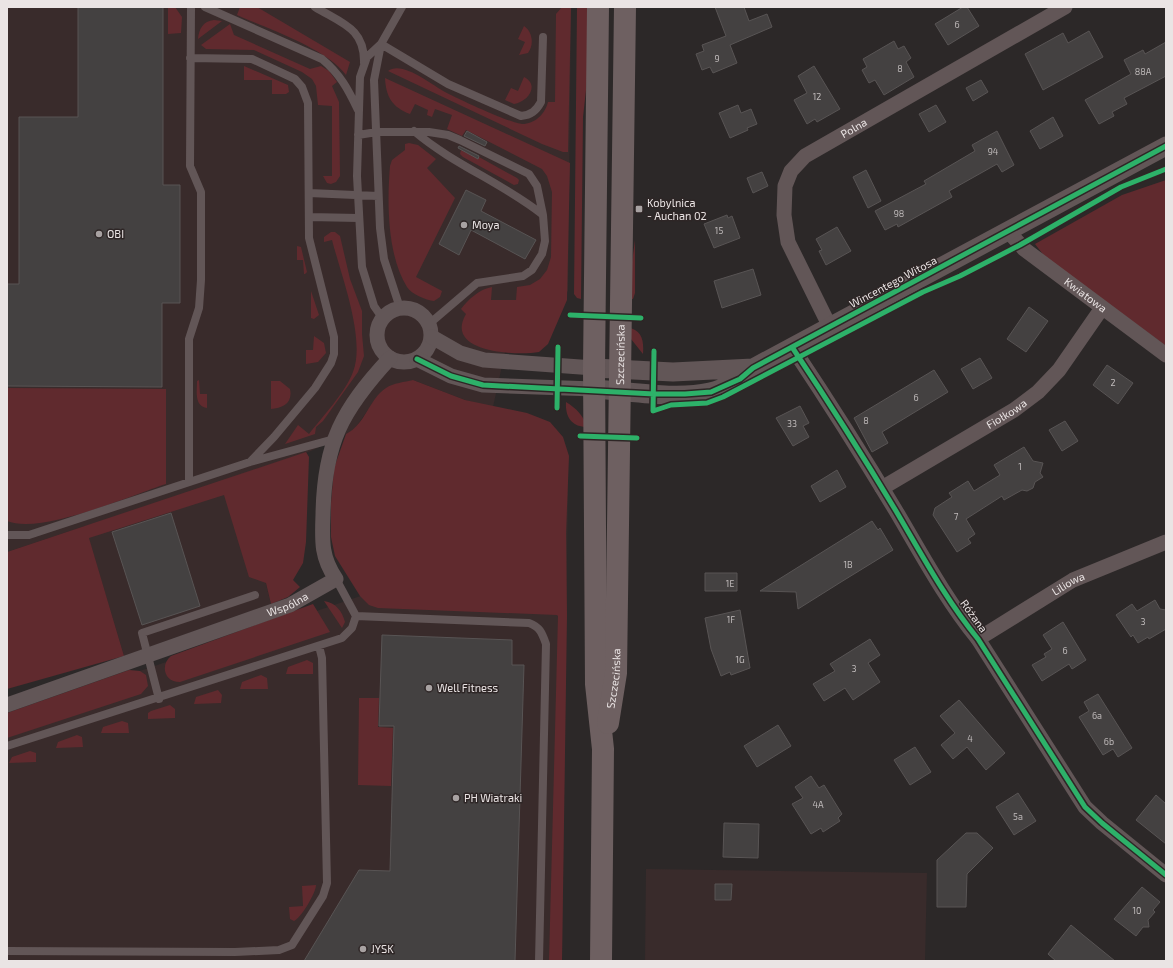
<svg xmlns="http://www.w3.org/2000/svg" width="1173" height="968" font-family="'Exo 2',sans-serif">
	<style>
		.built { fill: #392b2b }
		.green { fill: #602a2e }
		.building { fill: #444141; stroke: #585454 }
		.lines { fill: none; stroke-linecap: round; stroke-linejoin: round }
		.service { stroke: #625657; stroke-width: 8 }
		.minor { stroke: #625657; stroke-width: 15 }
		.tertiary { stroke: #625657; stroke-width: 19 }
		.secondary { stroke: #6e6061; stroke-width: 22 }
		.cycleway-casing { stroke: #2e2626; stroke-width: 8 }
		.cycleway { stroke: #2db169; stroke-width: 5 }
		.poi-dot { fill: #a8a2a2; stroke: #2e2626; stroke-width: 1.5 }
		.labels { text-anchor: middle; stroke-width: 3; stroke-linejoin: round; paint-order: stroke }
		.number-label { font-size: 9px; fill: #c0bbbb }
		.street-label { font-size: 11px; fill: #eae4e4; stroke: #2e2626 }
		.poi-label { font-size: 11px; fill: #eae4e4; stroke: #2e2626; text-anchor: start }
	</style>
	<rect width="100%" height="100%" fill="#2c2828"/>
	<path class="built" d="M 7,7 L 571,7 L 568,291 L 505,352 L 493,407 L 465,400 L 413,380 L 376,398 L 354,430 L 311,451 L 239,475 L 271,604 L 124,656 L 85,526 L 7,552 Z
		M 568,481 L 562,961 L 7,961 L 7,716 L 387,587 Z
		M 646,869 L 927,873 L 925,961 L 645,961 Z"/>
	<path class="green" d="M 168,7 L 175,7 L 182,17 L 181,33 L 168,34 Z
		M 240,7 L 257,7 L 350,62 L 346,75 C 326,48 268,29 237,15 Z
		M 562,7 L 571,7 L 568,152 L 563,152 L 542,144 L 388,71 C 402,60 432,85 445,92 C 456,98 512,124 522,124 C 535,124 545,114 548,102 L 555,102 L 556,14 Z
		M 577,7 L 592,7 L 592,37 L 583,117 L 581,299 L 577,298 L 574,294 Z
		M 214,20 L 222,21 L 198,39 C 199,29 203,21 214,20 Z
		M 230,24 L 234,35 L 310,69 L 321,66 L 329,71 L 337,82 L 332,86 L 339,102 L 340,176 L 336,182 L 331,184 L 327,183 L 323,176 L 332,176 L 332,106 L 318,105 L 316,86 L 312,79 L 302,72 L 254,50 L 206,49 L 201,45 Z
		M 524,26 C 533,32 534,45 528,53 L 519,55 L 525,42 L 518,39 Z
		M 244,66 L 288,85 L 289,92 L 286,94 L 272,94 L 272,80 L 244,80 Z
		M 524,77 C 540,85 528,102 514,104 L 505,100 L 511,88 L 518,91 Z
		M 385,78 L 570,163 L 567,300 L 548,344 L 539,352 C 518,356 443,353 466,314 L 461,309 C 468,300 479,289 492,287 L 491,300 L 516,300 L 517,287 L 530,285 L 540,279 L 547,270 L 551,257 L 552,192 L 547,176 L 542,169 L 466,130 L 462,136 L 447,129 L 452,115 L 435,109 L 432,117 L 427,115 L 428,110 L 415,104 L 410,114 C 392,107 386,97 385,78 Z
		M 409,143 L 418,145 L 436,159 L 427,168 L 455,198 L 416,277 L 442,291 L 440,297 L 434,301 C 426,300 411,294 407,287 C 387,255 387,202 390,166 L 392,160 L 405,150 L 405,144 Z
		M 461,150 L 478,158 L 479,157 L 517,178 L 519,180 L 518,184 L 514,185 L 463,157 L 460,154 Z
		M 1166,180 L 1166,346 L 1045,257 L 1035,244 L 1122,195 Z
		M 331,232 L 335,232 L 340,236 L 350,279 L 362,311 L 362,334 L 364,356 L 358,372 L 323,421 L 316,427 L 315,434 L 285,444 L 298,425 L 309,434 C 323,416 345,393 353,372 C 366,339 341,275 332,240 L 324,242 L 324,237 Z
		M 635,240 L 635,293 L 633,299 L 627,299 Z
		M 297,246 L 301,247 L 307,272 L 305,274 L 304,274 L 303,260 L 297,260 Z
		M 311,291 L 319,315 L 314,319 L 311,318 Z
		M 627,327 C 642,330 644,340 643,354 L 631,339 Z
		M 314,336 L 324,343 L 326,353 L 318,362 L 306,364 L 306,350 L 313,350 Z
		M 199,380 L 200,394 L 207,394 L 207,408 C 194,406 197,391 197,381 Z
		M 413,380 L 465,400 L 527,413 L 550,422 L 563,437 L 569,456 L 566,533 L 567,615 L 562,961 L 549,961 L 558,616 L 557,615 L 378,608 L 369,605 L 360,596 L 335,556 L 331,537 L 331,503 L 334,468 L 346,434 C 365,425 369,399 386,388 C 393,383 405,382 413,380 Z
		M 271,381 L 280,381 L 290,389 C 293,403 283,408 271,409 Z
		M 7,388 L 166,389 L 166,484 C 129,496 41,535 7,521 Z
		M 566,402 C 577,409 583,415 587,427 C 572,427 565,417 566,402 Z
		M 306,452 L 309,457 L 306,542 L 303,563 L 293,580 L 300,587 L 288,597 L 271,604 L 266,583 L 249,577 L 224,495 L 89,538 L 124,656 L 7,689 L 7,552 Z
		M 324,601 C 336,603 342,611 345,622 L 342,628 Z
		M 313,604 L 330,632 L 180,682 C 164,682 160,665 171,656 Z
		M 307,660 L 313,663 L 313,674 L 286,674 L 288,667 Z
		M 129,670 L 140,671 L 146,675 L 148,686 L 141,694 L 7,738 L 7,713 Z
		M 261,675 L 267,678 L 268,689 L 240,689 L 242,682 Z
		M 218,690 L 222,695 L 221,703 L 194,704 L 196,697 Z
		M 359,698 L 379,698 L 378,727 L 393,728 L 391,786 L 358,785 Z
		M 170,705 L 175,709 L 175,718 L 148,719 L 148,713 L 151,711 Z
		M 122,721 L 128,723 L 129,733 L 101,733 L 103,727 Z
		M 77,735 L 82,737 L 83,747 L 56,748 L 58,742 Z
		M 30,751 L 36,753 L 36,762 L 9,763 L 12,757 Z
		M 316,885 C 316,893 301,918 294,921 L 290,919 L 289,907 L 303,906 L 302,886 Z"/>
	<path class="building" d="M 78,7 L 163,7 L 163,185 L 180,185 L 180,303 L 162,303 L 162,387 L 7,386 L 7,284 L 19,284 L 19,117 L 78,117 Z
		M 715,7 L 744,7 L 749,21 L 767,14 L 772,27 L 730,45 L 737,63 L 713,73 L 710,67 L 702,70 L 696,54 L 704,51 L 702,45 L 726,36 Z
		M 963,7 L 967,7 L 979,26 L 948,45 L 935,24 Z
		M 1089,31 L 1103,57 L 1043,90 L 1025,54 L 1063,33 L 1068,43 Z
		M 894,41 L 898,49 L 904,46 L 911,58 L 906,62 L 914,77 L 884,95 L 875,80 L 869,83 L 862,70 L 867,67 L 863,59 Z
		M 1166,42 L 1166,76 L 1124,98 L 1127,104 L 1112,112 L 1114,116 L 1099,124 L 1085,100 L 1131,74 L 1124,60 L 1143,50 L 1145,54 Z
		M 814,66 L 840,109 L 817,122 L 815,119 L 807,124 L 794,100 L 807,93 L 798,76 Z
		M 981,80 L 988,92 L 973,101 L 966,88 Z
		M 738,105 L 741,113 L 751,109 L 757,124 L 747,128 L 748,130 L 730,138 L 719,113 Z
		M 936,105 L 946,122 L 929,132 L 919,114 Z
		M 1053,117 L 1063,136 L 1040,149 L 1030,131 Z
		M 467,131 L 487,142 L 485,146 L 464,136 Z
		M 997,131 L 1014,165 L 1002,172 L 997,164 L 949,191 L 952,197 L 898,227 L 897,224 L 885,230 L 875,211 L 926,184 L 924,181 L 975,151 L 972,145 Z
		M 459,146 L 479,156 L 478,159 L 458,148 Z
		M 866,170 L 881,201 L 868,208 L 853,177 Z
		M 762,172 L 768,186 L 753,193 L 747,178 Z
		M 466,190 L 486,200 L 481,211 L 536,240 L 525,259 L 471,230 L 459,255 L 439,244 Z
		M 727,215 L 728,218 L 732,216 L 740,238 L 714,248 L 704,224 Z
		M 837,227 L 851,251 L 826,265 L 819,251 L 822,250 L 816,239 Z
		M 753,269 L 761,295 L 722,308 L 714,281 Z
		M 1029,307 L 1048,321 L 1026,352 L 1007,339 Z
		M 980,358 L 992,378 L 973,389 L 961,369 Z
		M 1107,365 L 1133,383 L 1118,404 L 1093,385 Z
		M 934,370 L 948,392 L 882,432 L 888,443 L 872,452 L 854,418 Z
		M 800,406 L 809,423 L 803,426 L 809,437 L 793,446 L 776,418 Z
		M 1065,421 L 1078,441 L 1062,451 L 1049,430 Z
		M 1024,447 L 1033,461 L 1043,463 L 1040,473 L 1043,477 L 1035,482 L 1033,488 L 1027,491 L 1022,490 L 1004,500 L 1002,496 L 966,519 L 975,534 L 968,539 L 971,543 L 957,552 L 933,515 L 935,508 L 952,497 L 949,493 L 968,481 L 974,491 L 1000,475 L 994,465 Z
		M 837,470 L 846,487 L 820,502 L 811,486 Z
		M 171,513 L 200,606 L 142,625 L 112,532 Z
		M 872,521 L 878,530 L 880,528 L 893,550 L 841,582 L 798,609 L 796,592 L 760,591 Z
		M 705,573 L 737,573 L 737,591 L 705,591 Z
		M 1155,600 L 1160,609 L 1166,610 L 1166,629 L 1149,639 L 1148,637 L 1138,643 L 1133,635 L 1131,637 L 1116,615 L 1132,604 L 1137,611 Z
		M 740,610 L 750,668 L 731,675 L 730,672 L 721,676 L 711,649 L 705,618 Z
		M 1063,622 L 1086,660 L 1072,669 L 1069,664 L 1042,681 L 1032,665 L 1046,657 L 1044,654 L 1052,649 L 1043,635 Z
		M 382,635 L 512,640 L 512,665 L 524,665 L 515,961 L 304,961 L 359,870 L 390,871 L 394,726 L 379,726 Z
		M 870,639 L 880,655 L 868,663 L 880,682 L 853,700 L 845,688 L 824,701 L 813,684 L 835,671 L 830,664 Z
		M 1098,694 L 1132,748 L 1118,757 L 1113,749 L 1103,755 L 1079,717 L 1089,711 L 1084,702 Z
		M 959,700 L 1005,753 L 986,770 L 967,747 L 953,759 L 941,745 L 955,733 L 940,716 Z
		M 778,725 L 791,746 L 757,767 L 744,746 Z
		M 915,747 L 931,772 L 910,785 L 894,760 Z
		M 811,776 L 819,788 L 824,785 L 842,814 L 838,818 L 840,821 L 823,832 L 821,828 L 811,834 L 792,804 L 803,798 L 795,787 Z
		M 1018,793 L 1036,821 L 1014,835 L 996,807 Z
		M 1156,795 L 1166,804 L 1166,844 L 1136,820 Z
		M 724,823 L 759,824 L 758,858 L 723,857 Z
		M 966,833 L 977,833 L 993,848 L 967,874 L 966,907 L 937,907 L 937,860 Z
		M 715,884 L 732,884 L 731,900 L 715,900 Z
		M 1142,887 L 1160,902 L 1153,910 L 1155,912 L 1148,920 L 1149,927 L 1143,927 L 1136,936 L 1114,919 Z
		M 1071,925 L 1083,935 L 1115,961 L 1056,961 L 1048,954 Z"/>
	<g class="lines">
		<path class="service" d="M 205,7 L 322,59 C 340,74 348,89 358,110
			M 315,7 C 341,23 365,28 364,63
			M 381,44 L 367,57 L 360,77 L 357,176 L 362,267 L 374,306 L 383,319
			M 381,44 L 448,84 L 521,116 C 531,115 536,111 541,102 L 543,37
			M 190,58 L 252,59 L 295,79 L 302,87 L 308,103 L 309,238 L 334,337 L 334,354 L 331,363 L 315,388 L 274,437 L 250,462
			M 414,131 C 454,165 503,183 543,215 L 545,241 L 542,254 L 532,270 L 523,276 L 477,283 L 429,324
			M 358,135 L 377,132 L 429,132 L 448,135 L 460,140 L 529,174 L 537,186 L 543,215
			M 309,193 L 378,196
			M 309,217 L 358,218
			M 400,308 L 384,259 L 380,228 L 374,80 L 381,44 L 402,7
			M 189,482 L 189,339 L 199,308 L 201,280 L 201,192 L 190,166 L 191,7
			M 7,535 L 29,535 L 250,462 L 334,439
			M 356,616 L 529,623 C 540,627 542,633 546,644 L 539,961
			M 159,699 L 142,633 L 255,595
			M 7,746 L 342,638 L 352,628 L 356,616 L 336,579
			M 7,951 L 235,952 L 279,950 L 292,945 L 323,896 L 327,883 L 322,658 L 319,646"/>
		<g class="minor">
			<path id="s1" d="M 1008,231 L 1024,249 L 1166,355"/>
			<circle cx="404" cy="335" r="27"/>
			<path id="s2" d="M 830,327 L 788,242 L 784,215 L 785,186 L 791,171 L 805,156 L 1065,7"/>
			<path d="M 432,337 L 460,353 L 484,360 L 594,368"/>
			<path d="M 792,347 C 828,401 863,456 896,511 C 922,555 946,600 978,639 L 1085,807 L 1102,823 L 1166,875"/>
			<path d="M 417,359 L 451,376 L 483,385 L 594,389"/>
			<path id="s3" d="M 882,488 L 1014,410 L 1038,392 L 1059,370 L 1102,308"/>
			<path id="s4" d="M 978,639 L 1073,580 L 1166,542"/>
			<path id="s5" d="M 7,705 L 290,605 L 336,579 C 321,557 322,541 323,515 C 324,443 342,410 390,358"/>
		</g>
		<path class="tertiary" d="M 594,368 L 673,372 L 753,368
			M 594,389 C 630,391 675,400 710,392 C 727,388 740,378 753,368 L 1166,146"/>
		<g class="secondary">
			<path d="M 598,7 L 594,368 L 596,684 L 603,749 L 601,961"/>
			<path id="s6" d="M 608,723 L 616,673 L 625,7"/>
		</g>
		<g class="cycleway-casing">
			<path id="cycleway" d="M 570,315 L 641,318
				M 792,347 C 828,401 863,456 896,511 C 922,555 946,600 978,639 L 1085,807 L 1102,823 L 1166,875
				M 654,351 L 653,411 L 671,405 L 707,403 L 723,397 L 923,292 L 960,276 L 1020,245 L 1121,187 L 1166,169
				M 417,359 L 451,376 L 483,385 L 654,394 L 685,394 L 711,392 L 740,379 L 753,368 L 1166,146
				M 557,408 L 558,347
				M 580,436 L 637,438"/>
		</g>
		<use href="#cycleway" class="cycleway"/>
	</g>
	<g class="poi-dot">
		<rect x="635" y="205" width="8" height="8" rx="2"/>
		<circle cx="464" cy="225" r="4"/>
		<circle cx="99" cy="234" r="4"/>
		<circle cx="429" cy="688" r="4"/>
		<circle cx="456" cy="798" r="4"/>
		<circle cx="363" cy="949" r="4"/>
	</g>
	<g class="labels">
		<g class="number-label">
			<text x="957" y="28">6</text>
			<text x="717" y="62">9</text>
			<text x="900" y="72">8</text>
			<text x="1143" y="75">88A</text>
			<text x="817" y="100">12</text>
			<text x="993" y="155">94</text>
			<text x="899" y="217">98</text>
			<text x="719" y="234">15</text>
			<text x="1113" y="386">2</text>
			<text x="916" y="401">6</text>
			<text x="866" y="424">8</text>
			<text x="792" y="427">33</text>
			<text x="1020" y="470">1</text>
			<text x="956" y="520">7</text>
			<text x="848" y="568">1B</text>
			<text x="730" y="587">1E</text>
			<text x="731" y="623">1F</text>
			<text x="1143" y="625">3</text>
			<text x="1065" y="654">6</text>
			<text x="740" y="663">1G</text>
			<text x="854" y="672">3</text>
			<text x="1097" y="719">6a</text>
			<text x="970" y="742">4</text>
			<text x="1109" y="745">6b</text>
			<text x="818" y="808">4A</text>
			<text x="1018" y="820">5a</text>
			<text x="1137" y="914">10</text>
		</g>
		<g class="street-label">
			<text dy="4" stroke="none"><textPath href="#s2" startOffset="244">Polna</textPath></text>
			<text transform="translate(893 282) rotate(-28)" y="4">Wincentego Witosa</text>
			<text dy="4" stroke="none"><textPath href="#s1" startOffset="101">Kwiatowa</textPath></text>
			<text dy="4" stroke="none"><textPath href="#s6" startOffset="369">Szczecińska</textPath></text>
			<text dy="4" stroke="none"><textPath href="#s3" startOffset="145">Fiołkowa</textPath></text>
			<text dy="4" stroke="none"><textPath href="#s4" startOffset="106">Liliowa</textPath></text>
			<text dy="4" stroke="none"><textPath href="#s5" startOffset="298">Wspólna</textPath></text>
			<text transform="translate(974 616) rotate(54)" y="4">Różana</text>
			<text dy="4" stroke="none"><textPath href="#s6" startOffset="45">Szczecińska</textPath></text>
		</g>
		<g class="poi-label">
			<text x="647" y="207">Kobylnica<tspan x="647" dy="13">- Auchan 02</tspan></text>
			<text x="472" y="229">Moya</text>
			<text x="107" y="238">OBI</text>
			<text x="437" y="692">Well Fitness</text>
			<text x="464" y="802">PH Wiatraki</text>
			<text x="371" y="953">JYSK</text>
		</g>
	</g>
	<rect width="1173" height="968" fill="none" stroke="#eae4e4" stroke-width="16"/>
</svg>
